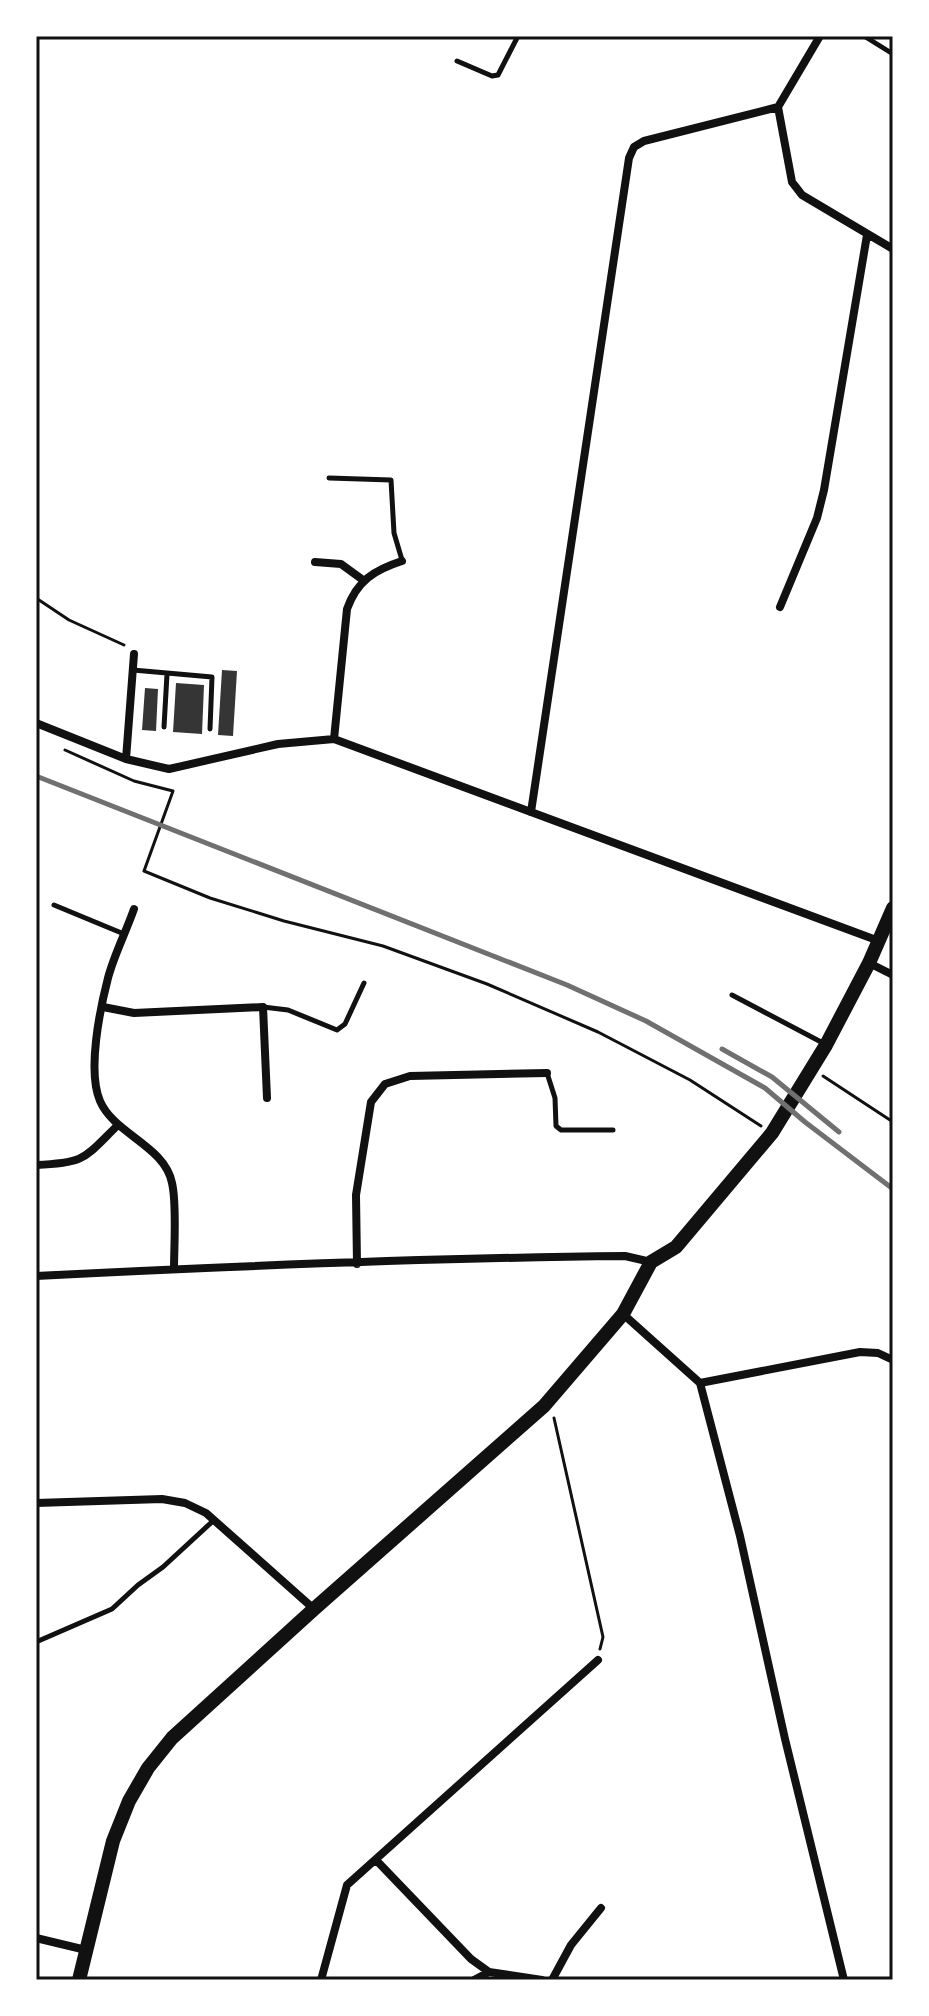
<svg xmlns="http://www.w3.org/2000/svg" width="929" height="2016" font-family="'Source Serif 4',serif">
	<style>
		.building { fill: #353535 }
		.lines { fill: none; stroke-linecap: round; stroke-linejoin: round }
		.path { stroke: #111; stroke-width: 3 }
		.service { stroke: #111; stroke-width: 5 }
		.minor { stroke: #111; stroke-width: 8 }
		.secondary { stroke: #111; stroke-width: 14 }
		.rail { stroke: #707070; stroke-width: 5 }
		.neatline { fill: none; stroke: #111; stroke-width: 3 }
	</style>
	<rect width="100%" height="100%" fill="#fff"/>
	<path class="building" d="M 222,670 L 237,671 L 233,736 L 218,735 Z
		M 176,683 L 204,685 L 202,734 L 173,732 Z
		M 145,688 L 158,689 L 156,731 L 142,730 Z"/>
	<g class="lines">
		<path class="path" d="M 36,598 L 69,620 L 124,645
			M 65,750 L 134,781 L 173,791 L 144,871 L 210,898 L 284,921 L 383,946 L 487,984 L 598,1032 L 690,1080 L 761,1126
			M 823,1076 L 893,1122
			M 554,1418 L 603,1637 L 600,1649"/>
		<path class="service" d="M 864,36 L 893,54
			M 457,61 L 492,76 L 498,75 L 518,36
			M 329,478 L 391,480 L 394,533 L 402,560
			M 133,670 L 212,677 L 210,729
			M 164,727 L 167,674
			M 54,905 L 124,934
			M 732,995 L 823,1043
			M 263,1007 L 288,1010 L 337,1030 L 345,1024 L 364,983
			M 547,1073 L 555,1098 L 556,1126 L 561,1130 L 613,1130
			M 36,1642 L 112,1609 L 138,1585 L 163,1567 L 214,1520"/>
		<path class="minor" d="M 820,36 L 778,107 L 792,182 L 802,195 L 893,249
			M 315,562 L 341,564 L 363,580
			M 780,607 L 817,518 L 824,490 L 867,235
			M 36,723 L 126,759 L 134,654
			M 334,739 L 347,609 C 357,581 374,570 402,561
			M 126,759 L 169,769 L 278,744 L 334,739 L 879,941
			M 531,812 L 629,158 L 634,147 L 644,141 L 778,107
			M 134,909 C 126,932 114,955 108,978 C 100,1009 87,1071 100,1101 C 114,1134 165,1146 172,1183 C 177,1204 174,1246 174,1269
			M 869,963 L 893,975
			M 103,1007 L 134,1013 L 263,1007 L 267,1098
			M 36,1165 C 86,1163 83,1159 118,1125
			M 357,1264 L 356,1195 L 371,1102 L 385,1084 L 410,1076 L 547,1073
			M 36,1276 C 232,1266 428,1258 625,1256 L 651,1262
			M 623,1314 L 700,1383 L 740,1536 L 785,1739 L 844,1980
			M 700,1383 L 860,1352 L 878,1353 L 893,1360
			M 36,1503 L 162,1499 L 185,1503 L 206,1513 L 314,1609
			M 376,1860 L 471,1959 L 489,1972 L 542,1980
			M 36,1938 L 86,1950
			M 321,1980 L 347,1885 L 598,1660
			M 474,1980 L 489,1972
			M 552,1980 L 571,1945 L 601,1908"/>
		<path class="secondary" d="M 79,1980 L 113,1841 L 129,1801 L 148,1768 L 172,1738 L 314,1609 L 544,1406 L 623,1314 L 651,1262 L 676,1247 L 772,1133 L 826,1045 L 869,963 L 893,908"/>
		<path class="rail" d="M 36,776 L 567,985 L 646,1021 L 765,1088 L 805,1122 L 893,1189
			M 722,1049 L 772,1077 L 839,1132"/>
	</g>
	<rect width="929" height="2016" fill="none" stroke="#ffffff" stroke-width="76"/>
	<rect x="38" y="38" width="853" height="1940" class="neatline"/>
</svg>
